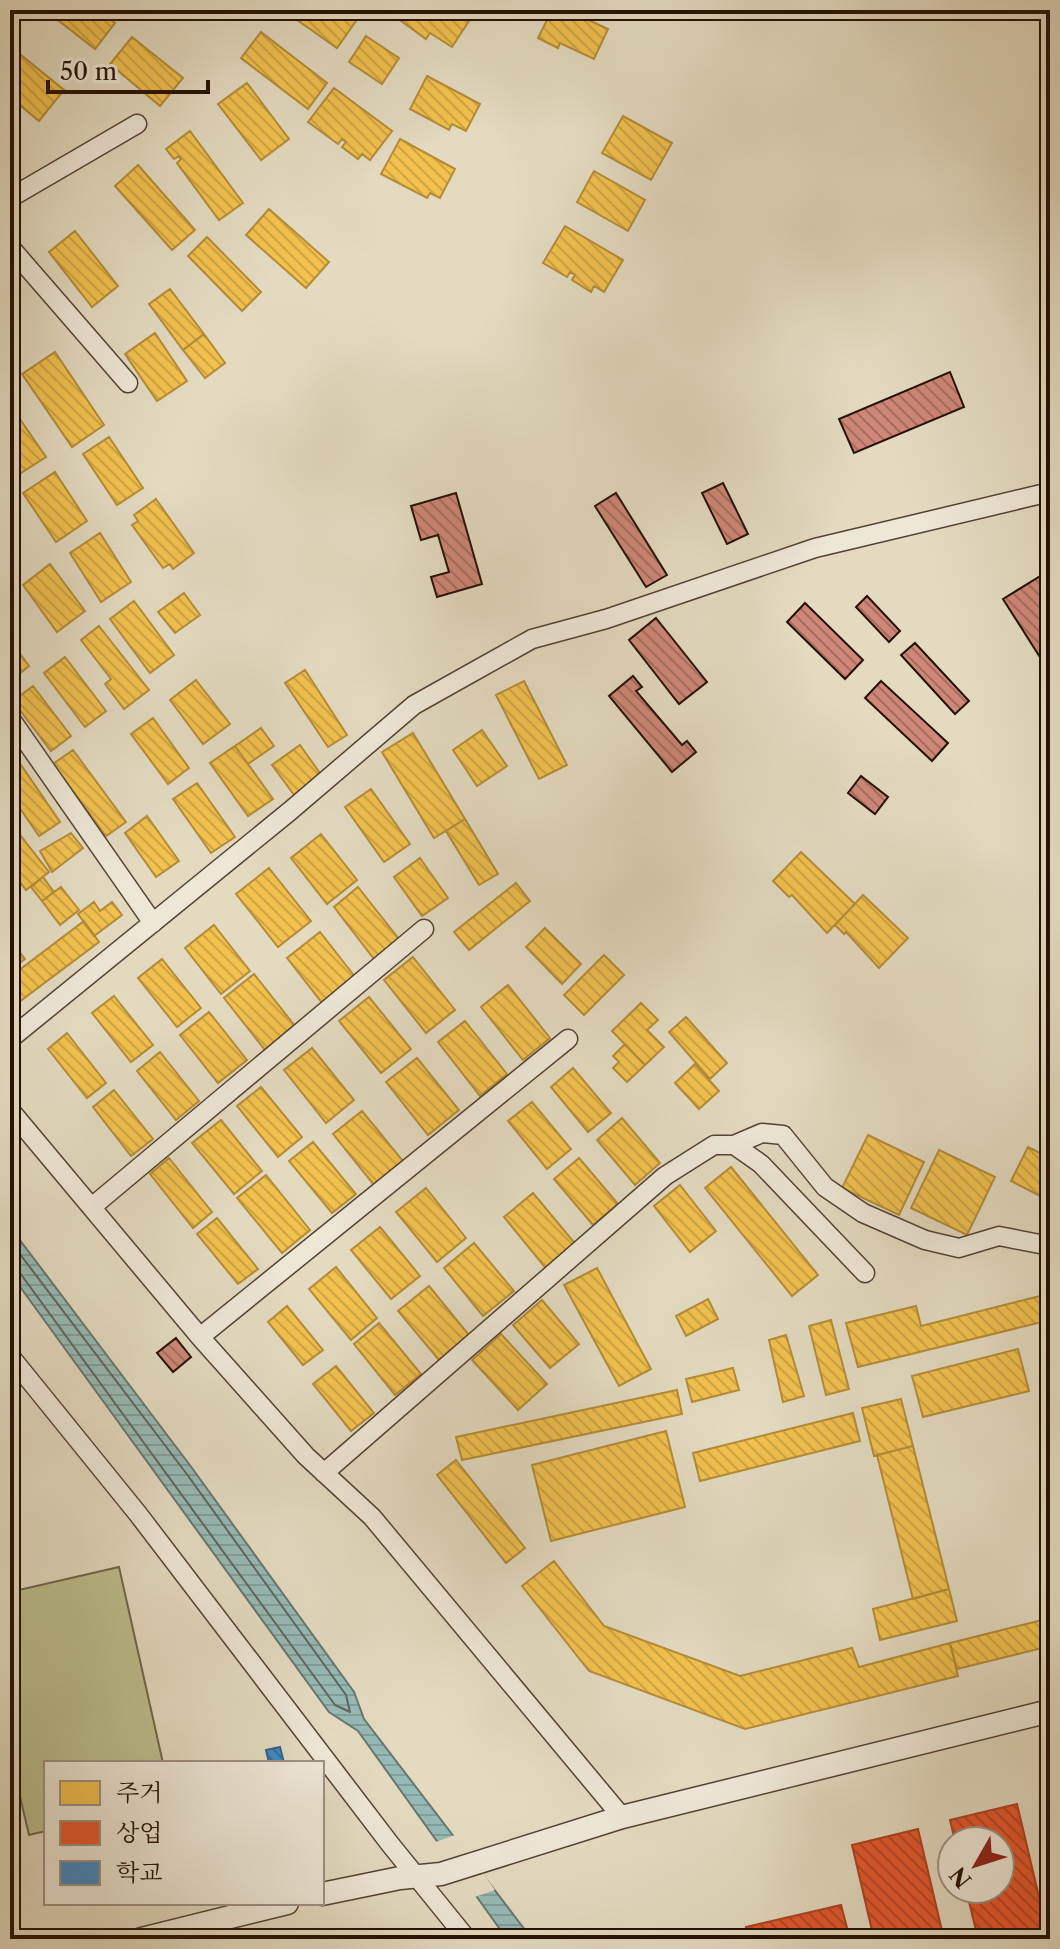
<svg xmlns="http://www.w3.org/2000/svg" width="1060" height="1949" font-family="'Libre Caslon Text','Noto Serif KR',serif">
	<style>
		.pitch { fill: #bbbd8d; stroke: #70664a; stroke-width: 2 }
		.water { fill: url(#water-rules); stroke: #697670; stroke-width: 2 }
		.pier { fill: #e3dac0 }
		.homes { fill: url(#homes-back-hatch); stroke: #b48c38; stroke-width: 2 }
		.shops { fill: url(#shops-back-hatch); stroke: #ab4222; stroke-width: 2 }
		.schools { fill: url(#schools-back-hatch); stroke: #37648c; stroke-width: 2 }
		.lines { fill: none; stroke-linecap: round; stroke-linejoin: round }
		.shore { stroke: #5e655e; stroke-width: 2 }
		.building { fill: url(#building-back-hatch); stroke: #251006; stroke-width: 2 }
		.minor-casing { stroke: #544234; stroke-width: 21 }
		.tertiary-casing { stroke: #544234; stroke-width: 25 }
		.minor { stroke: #ede7d6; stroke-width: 18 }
		.tertiary { stroke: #ede7d6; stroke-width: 22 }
	</style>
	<defs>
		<pattern id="water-rules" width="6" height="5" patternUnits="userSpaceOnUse" patternTransform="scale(2)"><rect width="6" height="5" fill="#96bab6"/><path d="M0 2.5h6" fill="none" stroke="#819f9b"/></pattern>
		<pattern id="homes-back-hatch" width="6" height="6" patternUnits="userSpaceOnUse" patternTransform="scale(2)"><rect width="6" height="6" fill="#f2c14e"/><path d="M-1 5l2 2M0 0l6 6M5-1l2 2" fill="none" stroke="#cfa543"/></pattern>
		<pattern id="shops-back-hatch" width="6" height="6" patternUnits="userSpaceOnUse" patternTransform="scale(2)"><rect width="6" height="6" fill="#e4572e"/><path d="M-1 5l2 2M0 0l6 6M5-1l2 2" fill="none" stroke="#b94725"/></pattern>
		<pattern id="schools-back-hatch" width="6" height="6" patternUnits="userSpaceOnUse" patternTransform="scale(2)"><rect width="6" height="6" fill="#3f88c5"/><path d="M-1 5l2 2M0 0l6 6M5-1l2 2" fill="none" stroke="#356e9e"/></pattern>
		<pattern id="building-back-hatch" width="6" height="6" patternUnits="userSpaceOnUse" patternTransform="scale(2)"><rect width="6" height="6" fill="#ce8778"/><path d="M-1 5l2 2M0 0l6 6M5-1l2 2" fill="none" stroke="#a76d60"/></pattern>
	</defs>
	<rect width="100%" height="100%" fill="#e3dac0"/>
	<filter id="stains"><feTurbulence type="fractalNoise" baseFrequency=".0025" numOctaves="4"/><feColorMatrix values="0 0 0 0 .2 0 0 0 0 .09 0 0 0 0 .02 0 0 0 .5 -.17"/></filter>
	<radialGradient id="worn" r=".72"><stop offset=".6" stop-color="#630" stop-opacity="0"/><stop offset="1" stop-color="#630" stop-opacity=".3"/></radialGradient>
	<path class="pitch" d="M 119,1567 L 163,1763 L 46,1763 L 46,1831 L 29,1835 L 10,1754 L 10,1592 Z"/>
	<path class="water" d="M 10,1227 L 192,1468 L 354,1692 L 364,1719 L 532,1939 L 507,1939 L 358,1731 L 329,1712 L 10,1273 Z"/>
	<path class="pier" d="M 455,1835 L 475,1861 L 495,1890 L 472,1898 L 433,1843 Z"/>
	<path class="homes" d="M 45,10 L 97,10 L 115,23 L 95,49 Z
		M 283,10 L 341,10 L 356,21 L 337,48 Z
		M 386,10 L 453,10 L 469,21 L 452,47 L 430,33 L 426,39 Z
		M 552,10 L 567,10 L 608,29 L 594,59 L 560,43 L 558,48 L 538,38 Z
		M 261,32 L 327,83 L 308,109 L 241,58 Z
		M 366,36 L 399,58 L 382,84 L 349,62 Z
		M 132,37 L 183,78 L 160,106 L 110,64 Z
		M 10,46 L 64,90 L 39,121 L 10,97 Z
		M 427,76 L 480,104 L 466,131 L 452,124 L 449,130 L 410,109 Z
		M 247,83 L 289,139 L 261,160 L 218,104 Z
		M 334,88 L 392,131 L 370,160 L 362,154 L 358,159 L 342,147 L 346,142 L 342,139 L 338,144 L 308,122 Z
		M 623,116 L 672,143 L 651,180 L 602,153 Z
		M 190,131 L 243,203 L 219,220 L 177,163 L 181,159 L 179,156 L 174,159 L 166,149 Z
		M 400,139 L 455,169 L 440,198 L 430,193 L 427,198 L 381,174 Z
		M 138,165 L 195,230 L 172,250 L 115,186 Z
		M 594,171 L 645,200 L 628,231 L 577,202 Z
		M 269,209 L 329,262 L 306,288 L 246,235 Z
		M 565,226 L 623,260 L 604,292 L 594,286 L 591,292 L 572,280 L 575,275 L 570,272 L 567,277 L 543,263 Z
		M 75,231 L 118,286 L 92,307 L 49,252 Z
		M 207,237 L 261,292 L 242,311 L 188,256 Z
		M 170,289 L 204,334 L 183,350 L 149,304 Z
		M 155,333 L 187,381 L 157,401 L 125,354 Z
		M 204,334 L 225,363 L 205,378 L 183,350 Z
		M 55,352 L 104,425 L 72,447 L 22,374 Z
		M 13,409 L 46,457 L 18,475 L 10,464 L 10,411 Z
		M 109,437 L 143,488 L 117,505 L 83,454 Z
		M 55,472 L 87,521 L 56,542 L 23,493 Z
		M 156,499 L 194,553 L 173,569 L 170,564 L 163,568 L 132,525 L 138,521 L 134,515 Z
		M 100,533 L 131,582 L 101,602 L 70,553 Z
		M 50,564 L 85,611 L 57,632 L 23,585 Z
		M 184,593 L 200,615 L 175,633 L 158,612 Z
		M 134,601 L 174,655 L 150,673 L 110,619 Z
		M 99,626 L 149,690 L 124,709 L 105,684 L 111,679 L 81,640 Z
		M 10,640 L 29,666 L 10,681 Z
		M 65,657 L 106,711 L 85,727 L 44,673 Z
		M 305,670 L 347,735 L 328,747 L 285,683 Z
		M 196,680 L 230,724 L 203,744 L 170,700 Z
		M 524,681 L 567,765 L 539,779 L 496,695 Z
		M 33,686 L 71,736 L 51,751 L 13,701 Z
		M 153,718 L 189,768 L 168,784 L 131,734 Z
		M 261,728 L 274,746 L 248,764 L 235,746 Z
		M 482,730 L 507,766 L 477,786 L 453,750 Z
		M 413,733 L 465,819 L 434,838 L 382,752 Z
		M 300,745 L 322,776 L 294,795 L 272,765 Z
		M 235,746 L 273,799 L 248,816 L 210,763 Z
		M 73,750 L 126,822 L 106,836 L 53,764 Z
		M 17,759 L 60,822 L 39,836 L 10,794 L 10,763 Z
		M 197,783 L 235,837 L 211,853 L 173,799 Z
		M 371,789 L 410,844 L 384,862 L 345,807 Z
		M 147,816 L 179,861 L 156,877 L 125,833 Z
		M 465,819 L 498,874 L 479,885 L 446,831 Z
		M 10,822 L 49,872 L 26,890 L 10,869 Z
		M 71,833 L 83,848 L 52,872 L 40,851 Z
		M 321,834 L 357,880 L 327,904 L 291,858 Z
		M 801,852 L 855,904 L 827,933 L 792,895 L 789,897 L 773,881 Z
		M 420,858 L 448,898 L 422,916 L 394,877 Z
		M 269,868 L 311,921 L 278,947 L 236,894 Z
		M 43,877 L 54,892 L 42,901 L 31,887 Z
		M 516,883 L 530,901 L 469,950 L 454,932 Z
		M 61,887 L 79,910 L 60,925 L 42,901 Z
		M 358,887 L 399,939 L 374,959 L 334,907 Z
		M 863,895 L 908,938 L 879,968 L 846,932 L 844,934 L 835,925 Z
		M 94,902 L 100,911 L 112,902 L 122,915 L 94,936 L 78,914 Z
		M 84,921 L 99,942 L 15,1005 L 10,998 L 10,977 Z
		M 214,925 L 250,971 L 221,994 L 185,948 Z
		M 545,928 L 581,964 L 562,984 L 526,947 Z
		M 320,932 L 356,978 L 323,1004 L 287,958 Z
		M 10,939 L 25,959 L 10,970 Z
		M 604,955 L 624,975 L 584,1015 L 564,995 Z
		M 413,957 L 455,1010 L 426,1033 L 384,980 Z
		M 162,959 L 201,1008 L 177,1027 L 138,978 Z
		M 254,974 L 295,1026 L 265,1050 L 224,998 Z
		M 508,985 L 550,1038 L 523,1060 L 481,1007 Z
		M 114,996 L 153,1045 L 131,1062 L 92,1013 Z
		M 369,997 L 411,1049 L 381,1073 L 339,1021 Z
		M 641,1003 L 658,1020 L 647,1030 L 664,1047 L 645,1065 L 612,1031 Z
		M 209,1012 L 247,1060 L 218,1083 L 180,1035 Z
		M 686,1017 L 727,1063 L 710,1079 L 669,1032 Z
		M 465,1021 L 507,1074 L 480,1096 L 438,1042 Z
		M 67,1033 L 106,1083 L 87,1098 L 48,1049 Z
		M 625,1044 L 645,1065 L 627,1082 L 613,1068 L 619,1062 L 613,1056 Z
		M 312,1048 L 354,1100 L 326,1123 L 284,1070 Z
		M 160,1052 L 199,1101 L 176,1120 L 137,1071 Z
		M 417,1058 L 459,1110 L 428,1135 L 386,1082 Z
		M 695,1064 L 719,1091 L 699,1109 L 675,1083 Z
		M 573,1068 L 611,1113 L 588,1132 L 551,1087 Z
		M 261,1087 L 302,1137 L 278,1157 L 237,1106 Z
		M 114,1090 L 153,1139 L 131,1156 L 93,1107 Z
		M 532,1102 L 571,1149 L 547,1169 L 508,1121 Z
		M 362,1111 L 403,1161 L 374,1185 L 333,1134 Z
		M 622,1118 L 660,1163 L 635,1185 L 597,1140 Z
		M 221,1120 L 262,1171 L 234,1194 L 192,1143 Z
		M 868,1135 L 924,1162 L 899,1215 L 842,1188 Z
		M 313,1142 L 356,1194 L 332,1213 L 289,1161 Z
		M 1028,1147 L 1050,1158 L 1050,1201 L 1011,1181 Z
		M 939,1150 L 995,1177 L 967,1235 L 911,1208 Z
		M 169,1158 L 212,1212 L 193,1228 L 150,1174 Z
		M 579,1158 L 618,1204 L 593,1225 L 554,1179 Z
		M 731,1167 L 818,1275 L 792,1296 L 705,1188 Z
		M 266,1175 L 310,1230 L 282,1253 L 237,1198 Z
		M 680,1185 L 716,1231 L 690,1252 L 654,1206 Z
		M 426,1188 L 466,1238 L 437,1262 L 396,1212 Z
		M 533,1193 L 578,1247 L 548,1271 L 504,1217 Z
		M 217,1218 L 258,1269 L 238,1284 L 197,1234 Z
		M 380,1227 L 420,1276 L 391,1299 L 351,1250 Z
		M 474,1243 L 514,1291 L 483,1316 L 444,1268 Z
		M 336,1267 L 377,1318 L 351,1340 L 309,1289 Z
		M 597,1268 L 651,1369 L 619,1386 L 564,1285 Z
		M 429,1286 L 469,1335 L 439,1360 L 398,1311 Z
		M 1050,1293 L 1050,1337 L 1040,1296 Z
		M 1040,1296 L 1046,1321 L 858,1367 L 846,1323 L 916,1306 L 921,1326 Z
		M 708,1299 L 718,1319 L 686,1336 L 676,1316 Z
		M 542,1300 L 579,1344 L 550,1368 L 513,1325 Z
		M 287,1306 L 323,1350 L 303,1365 L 268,1322 Z
		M 831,1320 L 849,1389 L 826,1395 L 809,1326 Z
		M 379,1323 L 421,1374 L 395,1395 L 354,1344 Z
		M 501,1334 L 547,1384 L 518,1410 L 472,1360 Z
		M 786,1335 L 804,1396 L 783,1402 L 769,1340 Z
		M 1018,1349 L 1029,1391 L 923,1417 L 912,1376 Z
		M 336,1366 L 374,1413 L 351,1431 L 313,1384 Z
		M 733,1368 L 739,1390 L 692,1402 L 686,1379 Z
		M 677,1390 L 682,1414 L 462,1460 L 456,1437 Z
		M 901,1399 L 913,1446 L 874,1456 L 862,1408 Z
		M 853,1413 L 860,1441 L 700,1481 L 693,1453 Z
		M 666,1431 L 685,1507 L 551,1541 L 532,1465 Z
		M 913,1446 L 949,1589 L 913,1599 L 877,1455 Z
		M 456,1460 L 525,1548 L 506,1563 L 437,1475 Z
		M 1050,1526 L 1050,1552 L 1044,1528 Z
		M 554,1561 L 604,1626 L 740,1676 L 852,1648 L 859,1667 L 950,1643 L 958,1676 L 745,1729 L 589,1671 L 522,1586 Z
		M 949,1589 L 957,1621 L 880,1640 L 873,1609 Z
		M 1050,1618 L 1050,1646 L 957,1669 L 950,1643 Z"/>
	<path class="shops" d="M 1017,1804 L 1049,1939 L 978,1939 L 966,1889 L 1000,1889 L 1000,1841 L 955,1841 L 950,1820 Z
		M 918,1829 L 944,1939 L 874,1939 L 852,1845 Z
		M 841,1905 L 850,1939 L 749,1939 L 746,1927 Z"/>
	<path class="schools" d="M 280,1747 L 284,1763 L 269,1763 L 266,1750 Z"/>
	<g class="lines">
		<path class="shore" d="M 10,1241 L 186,1473 L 346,1695 L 350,1712 L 335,1705 L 20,1273 L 10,1270"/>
	</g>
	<path class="building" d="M 950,372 L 964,407 L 854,453 L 839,419 Z
		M 723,483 L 748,534 L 727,544 L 702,493 Z
		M 456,493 L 482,584 L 437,597 L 431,577 L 449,572 L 438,535 L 421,540 L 411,506 Z
		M 616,493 L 667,575 L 646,587 L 595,506 Z
		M 1050,570 L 1050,673 L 1003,599 Z
		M 867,596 L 900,631 L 889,642 L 856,607 Z
		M 805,603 L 863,660 L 845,679 L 787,622 Z
		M 656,618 L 707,682 L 679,704 L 629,640 Z
		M 915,643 L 969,701 L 955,714 L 901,655 Z
		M 633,676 L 642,687 L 636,691 L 682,745 L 687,741 L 696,752 L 672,772 L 609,696 Z
		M 881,681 L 948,743 L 932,761 L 865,698 Z
		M 861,776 L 888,797 L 875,814 L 848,793 Z
		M 176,1338 L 191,1357 L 173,1372 L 157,1353 Z"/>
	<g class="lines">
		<g class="minor-casing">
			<path id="minor" d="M 10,198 L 137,124
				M 10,247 L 128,383
				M 10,718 L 153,923
				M 10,1039 L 290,811 L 414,705 L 532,639 L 606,619 L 815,548 L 1050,492
				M 10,1110 L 200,1337 L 306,1456 L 372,1517 L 622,1817
				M 734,1145 L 762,1133 L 783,1135 L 825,1187 L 863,1213 L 925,1240 L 959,1248 L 999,1236 L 1050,1246
				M 93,1206 L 424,929
				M 200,1337 L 568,1039
				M 10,1356 L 138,1514 L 390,1844 L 467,1939
				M 324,1473 L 665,1176 L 714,1145 L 734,1145 L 761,1164 L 865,1273"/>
		</g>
		<g class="tertiary-casing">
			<path id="tertiary" d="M 322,1894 L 400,1878 L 441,1874 L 622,1817 L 1050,1711
				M 142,1939 L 287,1903"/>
		</g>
		<use href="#minor" class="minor"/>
		<use href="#tertiary" class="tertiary"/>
	</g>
	<rect width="1060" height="1949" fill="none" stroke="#e3dac0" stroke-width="40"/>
	<rect x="12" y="12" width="1036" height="1925" fill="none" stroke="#251006" stroke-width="4"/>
	<rect x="20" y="20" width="1020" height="1909" fill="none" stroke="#251006" stroke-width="2"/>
	<rect x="44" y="1761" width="280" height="144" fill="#ede7d6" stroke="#9d9183" stroke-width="2"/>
	<rect x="60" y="1781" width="40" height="24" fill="#f2c14e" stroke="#9d9183" stroke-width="2"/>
	<text x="116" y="1801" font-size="24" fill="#251006">주거</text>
	<rect x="60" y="1821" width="40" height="24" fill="#e4572e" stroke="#9d9183" stroke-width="2"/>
	<text x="116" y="1841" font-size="24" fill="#251006">상업</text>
	<rect x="60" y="1861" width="40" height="24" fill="#3f88c5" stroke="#9d9183" stroke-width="2"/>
	<text x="116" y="1881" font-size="24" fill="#251006">학교</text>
	<g transform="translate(976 1865) rotate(231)"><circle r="38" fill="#ede7d6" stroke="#9d9183" stroke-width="2"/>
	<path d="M0-6L14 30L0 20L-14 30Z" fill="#8f2418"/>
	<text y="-12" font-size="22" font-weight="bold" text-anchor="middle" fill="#251006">N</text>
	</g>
	<path d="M48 80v12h160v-12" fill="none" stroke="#251006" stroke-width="4"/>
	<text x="60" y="80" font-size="24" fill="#251006" stroke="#ede7d6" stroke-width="6" paint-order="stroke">50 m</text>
	<rect width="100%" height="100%" filter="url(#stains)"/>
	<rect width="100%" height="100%" fill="url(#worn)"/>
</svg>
